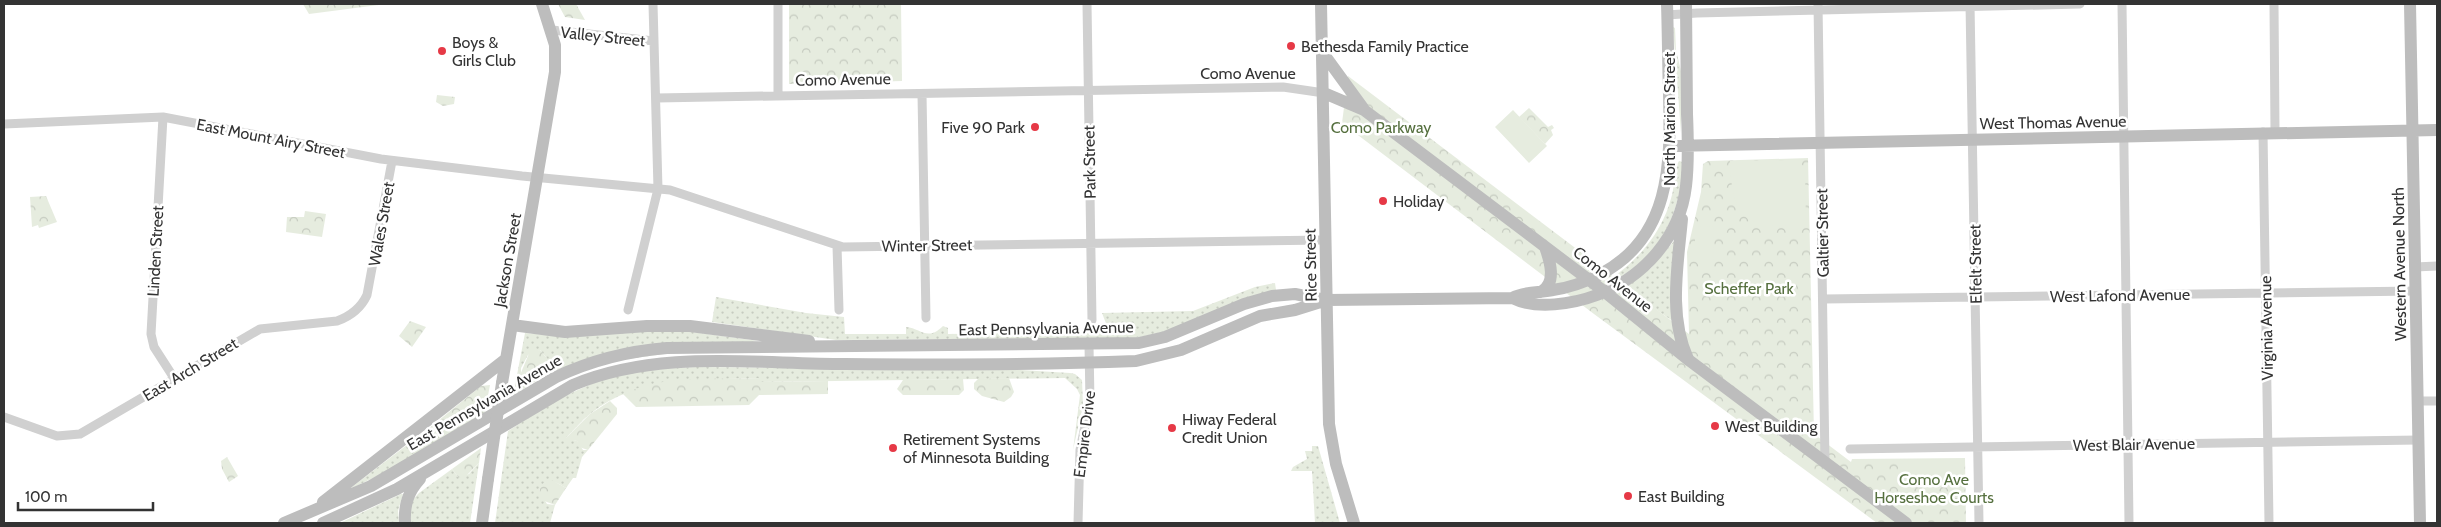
<svg xmlns="http://www.w3.org/2000/svg" width="2441" height="527" font-family="Cabin,sans-serif">
	<style>
		.grass { fill: url(#grass-dots) }
		.forest { fill: url(#forest-crowns) }
		.pitch { fill: #e6ecdf }
		.lines { fill: none; stroke-linecap: round; stroke-linejoin: round }
		.street { stroke: #d0d0d0; stroke-width: 9 }
		.secondary { stroke: #bdbdbd; stroke-width: 12 }
		.secondary-bridge { stroke: #bdbdbd; stroke-width: 12 }
		.poi-dot { fill: #e63946; stroke: #fff; stroke-width: 2 }
		.labels { text-anchor: middle; stroke-width: 5; stroke-linejoin: round; paint-order: stroke }
		.street-label { font-size: 16px; fill: #333; stroke: #fff }
		.poi-label { font-size: 16px; fill: #333; stroke: #fff; text-anchor: start }
		.park-label { font-size: 16px; fill: #56703f; stroke: #fff }
	</style>
	<defs>
		<pattern id="grass-dots" width="8" height="8" patternUnits="userSpaceOnUse" patternTransform="scale(1.25)"><rect width="8" height="8" fill="#e6ecdf"/><path d="M2 2h.1M6 6h.1" fill="none" stroke="#c6cbc0" stroke-width="1.8" stroke-linecap="round"/></pattern>
		<pattern id="forest-crowns" width="20" height="18" patternUnits="userSpaceOnUse" patternTransform="scale(1.25)"><rect width="20" height="18" fill="#e6ecdf"/><path d="M2 6a3 3 0 1 1 6 0M12 15a3 3 0 1 1 6 0" fill="none" stroke="#c6cbc0"/></pattern>
	</defs>
	<rect width="100%" height="100%" fill="#fff"/>
	<path class="grass" d="M 1673,27 L 1675,28 L 1676,50 L 1681,71 L 1681,133 Z
		M 1679,161 L 1683,162 C 1682,197 1670,236 1643,260 C 1634,268 1624,274 1615,281 L 1609,280 C 1640,259 1663,231 1672,195 C 1675,185 1673,169 1679,161 Z
		M 1674,241 L 1674,322 L 1625,288 L 1651,268 Z
		M 1275,283 L 1276,290 L 1171,330 L 1136,338 L 836,340 L 712,322 L 716,297 L 806,313 L 844,317 L 845,334 L 906,334 L 906,327 C 921,328 927,342 943,326 L 948,328 L 948,334 L 1084,332 C 1094,336 1099,333 1107,326 L 1102,313 L 1193,311 L 1255,287 Z
		M 651,331 L 685,331 L 759,341 L 562,368 L 546,375 L 550,362 L 540,350 L 528,355 L 521,368 L 521,378 L 528,386 L 513,396 L 525,333 L 569,337 Z
		M 698,367 L 1003,369 L 1070,373 L 1075,374 L 1082,380 L 1083,405 L 1073,450 L 1080,395 L 1077,389 L 1065,378 L 759,382 L 759,378 C 699,381 640,374 590,414 C 581,421 574,430 566,438 L 577,441 L 583,450 L 588,450 L 582,457 L 576,478 L 573,478 L 566,488 C 554,481 546,476 539,491 L 547,504 L 555,505 L 550,523 L 495,523 L 508,431 C 534,414 560,397 589,385 C 623,371 661,368 698,367 Z
		M 486,406 L 485,413 L 392,469 L 348,490 L 433,425 L 439,430 L 445,429 Z
		M 1312,446 L 1318,446 L 1340,523 L 1315,523 L 1312,471 L 1291,471 L 1293,467 L 1307,459 L 1305,451 L 1312,451 Z
		M 479,463 L 470,523 L 409,523 C 407,513 411,500 419,493 L 452,469 L 458,477 L 469,474 Z
		M 401,494 L 403,494 L 398,511 L 399,523 L 340,523 Z"/>
	<path class="forest" d="M 303,4 L 386,4 L 309,14 Z
		M 558,4 L 576,4 L 585,20 L 565,17 Z
		M 789,4 L 901,4 L 902,81 L 789,84 Z
		M 1348,76 L 1689,334 L 1687,252 L 1701,192 L 1703,164 L 1708,161 L 1808,158 L 1814,434 L 1851,462 L 1852,459 L 1965,458 L 1966,523 L 1877,523 L 1594,314 L 1342,123 Z
		M 437,95 L 455,97 L 454,104 L 443,106 L 436,102 Z
		M 1529,108 L 1548,127 L 1552,125 L 1554,128 L 1551,130 L 1553,135 L 1545,144 L 1519,117 Z
		M 46,196 L 57,222 L 39,228 L 38,225 L 32,227 L 30,197 Z
		M 305,211 L 326,214 L 322,237 L 286,232 L 287,217 L 304,217 Z
		M 410,321 L 426,327 L 412,347 L 399,336 Z
		M 540,350 L 550,362 L 546,375 L 528,386 L 520,375 L 530,351 Z
		M 759,378 L 759,382 L 828,381 L 828,394 L 759,395 L 749,405 L 636,407 L 623,394 C 665,374 714,380 759,378 Z
		M 1009,378 L 1014,392 L 1011,397 L 1004,402 L 982,396 L 974,389 L 974,383 L 978,379 Z
		M 963,379 L 964,390 L 959,395 L 903,395 L 897,389 L 903,380 Z
		M 490,385 L 486,406 L 445,429 L 439,430 L 433,425 L 481,386 Z
		M 610,401 L 617,408 L 617,414 L 588,450 L 579,447 L 577,441 L 565,439 L 590,414 Z
		M 481,448 L 479,463 L 464,478 L 458,477 L 452,469 Z
		M 227,457 L 238,476 L 229,482 L 222,469 L 221,461 Z
		M 552,480 L 566,488 L 555,505 L 539,499 C 538,490 541,481 552,480 Z"/>
	<path class="pitch" d="M 1513,110 L 1547,146 L 1529,163 L 1495,127 Z
		M 1797,160 L 1805,168 L 1806,226 C 1748,226 1732,225 1730,161 Z
		M 1713,226 L 1714,259 L 1695,260 L 1695,227 Z
		M 1963,459 L 1964,485 L 1898,485 L 1898,460 Z"/>
	<g class="lines">
		<path class="street" d="M 778,4 L 778,96
			M 1087,4 L 1092,320
			M 1818,4 L 1825,463
			M 1970,4 L 1979,523
			M 2122,4 L 2129,523
			M 2274,4 L 2275,132
			M 1667,15 L 1697,13 L 2080,4
			M 552,30 L 654,41
			M 922,94 L 926,318
			M 657,98 L 1283,87 L 1324,93
			M 163,117 L 151,334 L 154,347 L 174,378
			M 4,124 L 163,117 L 381,159 L 522,176 L 670,190 L 843,247 L 1326,240
			M 2263,132 L 2269,523
			M 837,246 L 839,310
			M 2415,267 L 2437,266
			M 1824,299 L 2416,291
			M 628,310 L 658,189 L 653,4
			M 2418,401 L 2437,401
			M 4,417 L 57,436 L 80,434 L 260,329 L 337,321 C 351,316 361,308 367,295 L 392,161
			M 1850,449 L 2418,440
			M 1078,523 L 1080,450 L 1090,402 L 1089,345"/>
		<path class="secondary" d="M 1321,4 L 1329,424 L 1336,464 L 1354,523
			M 2410,4 L 2420,523
			M 1323,53 L 1363,108
			M 1324,93 L 1364,110 L 1605,292 L 1690,361 L 1906,523
			M 1670,146 L 2437,130
			M 1682,219 C 1678,264 1668,316 1688,359
			M 1541,292 C 1557,283 1550,261 1545,247
			M 1512,298 C 1536,310 1573,304 1597,295 C 1644,277 1680,237 1686,186 C 1689,162 1688,138 1687,114 C 1687,77 1686,40 1686,4
			M 512,325 L 565,332 L 647,326 L 690,326 L 809,341
			M 502,383 L 555,72 L 555,45 L 542,4
			M 323,502 L 506,359
			M 284,523 L 371,486 L 556,377 C 592,360 628,351 667,348 L 1139,343 L 1165,337 L 1244,304 L 1272,296 L 1295,294 L 1325,300
			M 323,523 L 397,489 L 573,385 C 659,349 754,364 845,364 C 942,365 1039,365 1136,361 L 1181,350 L 1260,316 L 1295,310 L 1327,300 L 1512,298 C 1526,291 1538,293 1553,290 C 1568,288 1585,282 1599,275 C 1671,238 1671,164 1669,95 C 1668,65 1668,34 1667,4
			M 405,523 C 404,505 408,492 420,479
			M 482,523 L 488,479"/>
		<path class="secondary-bridge" d="M 488,479 L 502,383"/>
	</g>
	<g class="poi-dot">
		<circle cx="1291" cy="46" r="5"/>
		<circle cx="442" cy="51" r="5"/>
		<circle cx="1035" cy="127" r="5"/>
		<circle cx="1383" cy="201" r="5"/>
		<circle cx="1715" cy="426" r="5"/>
		<circle cx="1172" cy="428" r="5"/>
		<circle cx="893" cy="448" r="5"/>
		<circle cx="1628" cy="496" r="5"/>
	</g>
	<g class="labels">
		<g class="street-label">
			<text transform="translate(603 36) rotate(6)" y="6">Valley Street</text>
			<text x="1248" y="79">Como Avenue</text>
			<text transform="translate(843 79) rotate(-1)" y="6">Como Avenue</text>
			<text transform="translate(1669 119) rotate(-90)" y="6">North Marion Street</text>
			<text transform="translate(2053 122) rotate(-1)" y="6">West Thomas Avenue</text>
			<text transform="translate(271 138) rotate(11)" y="6">East Mount Airy Street</text>
			<text transform="translate(1089 162) rotate(-91)" y="6">Park Street</text>
			<text transform="translate(381 224) rotate(-80)" y="6">Wales Street</text>
			<text transform="translate(1822 233) rotate(-91)" y="6">Galtier Street</text>
			<text transform="translate(927 245) rotate(-1)" y="6">Winter Street</text>
			<text transform="translate(155 251) rotate(-87)" y="6">Linden Street</text>
			<text transform="translate(507 260) rotate(-80)" y="6">Jackson Street</text>
			<text transform="translate(1975 264) rotate(-91)" y="6">Elfelt Street</text>
			<text transform="translate(2399 264) rotate(-91)" y="6">Western Avenue North</text>
			<text transform="translate(1310 265) rotate(-91)" y="6">Rice Street</text>
			<text transform="translate(1613 279) rotate(38)" y="6">Como Avenue</text>
			<text transform="translate(2120 295) rotate(-1)" y="6">West Lafond Avenue</text>
			<text transform="translate(1046 328) rotate(-1)" y="6">East Pennsylvania Avenue</text>
			<text transform="translate(2266 328) rotate(-91)" y="6">Virginia Avenue</text>
			<text transform="translate(190 369) rotate(-31)" y="6">East Arch Street</text>
			<text transform="translate(484 402) rotate(-30)" y="6">East Pennsylvania Avenue</text>
			<text transform="translate(1084 434) rotate(-83)" y="6">Empire Drive</text>
			<text transform="translate(2134 444) rotate(-1)" y="6">West Blair Avenue</text>
		</g>
		<g class="poi-label">
			<text x="452" y="48">Boys &amp;<tspan x="452" dy="18">Girls Club</tspan></text>
			<text x="1301" y="52">Bethesda Family Practice</text>
			<text x="1025" y="133" text-anchor="end">Five 90 Park</text>
			<text x="1393" y="207">Holiday</text>
			<text x="1182" y="425">Hiway Federal<tspan x="1182" dy="18">Credit Union</tspan></text>
			<text x="1725" y="432">West Building</text>
			<text x="903" y="445">Retirement Systems<tspan x="903" dy="18">of Minnesota Building</tspan></text>
			<text x="1638" y="502">East Building</text>
		</g>
		<g class="park-label">
			<text x="1381" y="133">Como Parkway</text>
			<text x="1749" y="294">Scheffer Park</text>
			<text x="1934" y="485">Como Ave<tspan x="1934" dy="18">Horseshoe Courts</tspan></text>
		</g>
	</g>
	<rect width="2441" height="527" fill="none" stroke="#333333" stroke-width="10"/>
	<path d="M18 502v8h135v-8" fill="none" stroke="#333333" stroke-width="2.5"/>
	<text x="25" y="502" font-size="15" fill="#333333" stroke="#ffffff" stroke-width="4" paint-order="stroke">100 m</text>
</svg>
